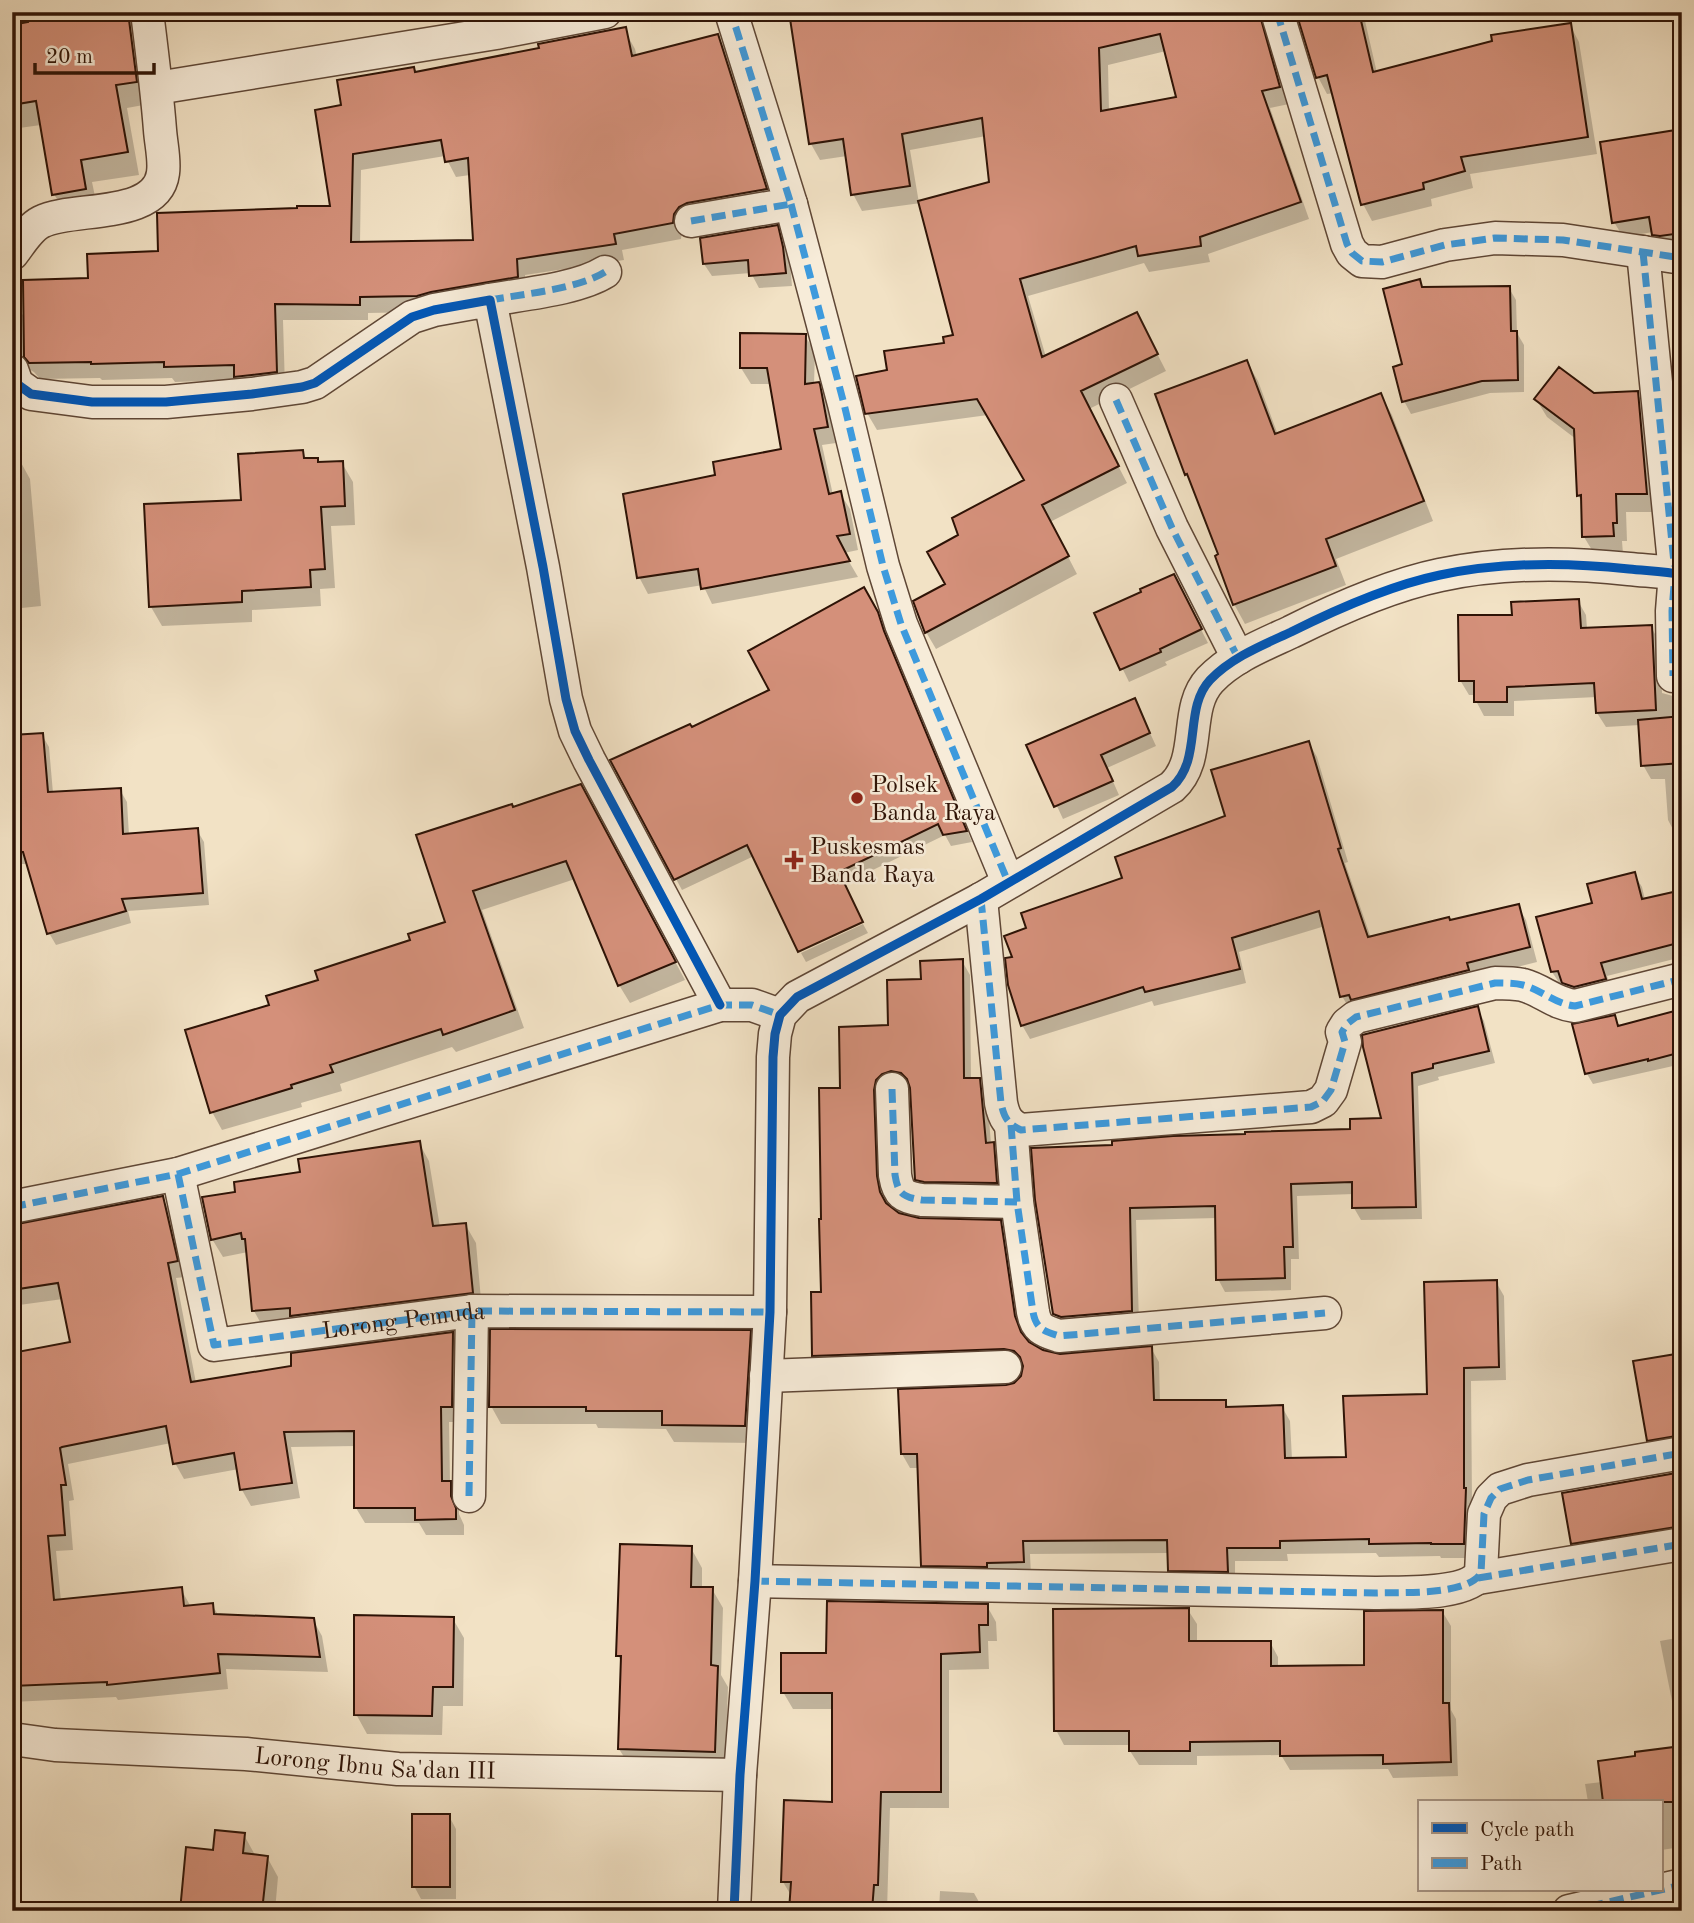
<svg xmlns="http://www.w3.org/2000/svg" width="1694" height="1923" font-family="'Old Standard TT',serif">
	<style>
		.shadow { fill: #0003; fill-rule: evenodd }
		.building { fill: #d4907a; stroke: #2e1306; stroke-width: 2; fill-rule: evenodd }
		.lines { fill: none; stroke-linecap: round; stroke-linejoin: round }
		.minor-casing { stroke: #5f4736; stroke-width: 35 }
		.minor { stroke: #f7ecd9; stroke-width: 32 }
		.quiet { stroke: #3d9add; stroke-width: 7; stroke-dasharray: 14 7; stroke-linecap: butt }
		.cycleway-casing { stroke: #f7ecd9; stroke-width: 13 }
		.cycleway { stroke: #0057b8; stroke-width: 9 }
		.poi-dot { fill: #8f2418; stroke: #f7ecd9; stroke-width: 2.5 }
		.labels { text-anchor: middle; stroke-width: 5; stroke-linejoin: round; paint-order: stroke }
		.poi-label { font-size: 24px; fill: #2e1306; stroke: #f7ecd9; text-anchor: start }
		.street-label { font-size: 24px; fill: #2e1306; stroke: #f7ecd9 }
	</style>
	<rect width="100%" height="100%" fill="#f2e2c5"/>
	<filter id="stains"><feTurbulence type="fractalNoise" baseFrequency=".00286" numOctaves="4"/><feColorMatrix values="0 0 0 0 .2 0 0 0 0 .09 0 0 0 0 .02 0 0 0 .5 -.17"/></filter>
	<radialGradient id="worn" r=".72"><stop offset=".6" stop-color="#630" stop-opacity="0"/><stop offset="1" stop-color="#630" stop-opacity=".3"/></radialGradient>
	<path class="shadow" d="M 28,12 L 134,12 L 149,104 L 127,108 L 139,175 L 92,182 L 98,211 L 67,217 L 54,194 L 41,125 L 12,129 L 12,26 L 30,24 Z
		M 476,12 L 602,12 L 481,22 Z
		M 791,12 L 1279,12 L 1289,104 L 1270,108 L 1309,219 L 1208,254 L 1210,262 L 1149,272 L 1144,263 L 1028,296 L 1046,357 L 1145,330 L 1166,371 L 1089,409 L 1127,483 L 1050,522 L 1077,574 L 936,649 L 926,632 L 947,585 L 960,536 L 1026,480 L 988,415 L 877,430 L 867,413 L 889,372 L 946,344 L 956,337 L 921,203 L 862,211 L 853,194 L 847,156 L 820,160 L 811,144 ZM 1166,51 L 1178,98 L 1109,111 L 1108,65 ZM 986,136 L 991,184 L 919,203 L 910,150 Z
		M 1295,12 L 1363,12 L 1377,73 L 1570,25 L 1579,42 L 1597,154 L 1470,174 L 1473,188 L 1431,199 L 1432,206 L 1372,221 L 1363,204 L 1334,93 L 1327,94 L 1318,77 L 1299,14 Z
		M 626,33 L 635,49 L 637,57 L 718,36 L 727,52 L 775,205 L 682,231 L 681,239 L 622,250 L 624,260 L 525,275 L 526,293 L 427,312 L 368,313 L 368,320 L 283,320 L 285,388 L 238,380 L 175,382 L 172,378 L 102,380 L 100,378 L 40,379 L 34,372 L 25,367 L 12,370 L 12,316 L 26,314 L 90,280 L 160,253 L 332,208 L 343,107 L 414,69 L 416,74 ZM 445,156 L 456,177 L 470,175 L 475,241 L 360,244 L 361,170 Z
		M 1682,124 L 1682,249 L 1663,250 L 1653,232 L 1623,237 L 1614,222 L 1675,132 L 1674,125 Z
		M 777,227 L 784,240 L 790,262 L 792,286 L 759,288 L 751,273 L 712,276 L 704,264 Z
		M 1419,281 L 1424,289 L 1509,288 L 1516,300 L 1517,333 L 1524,345 L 1524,392 L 1490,393 L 1411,414 L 1404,401 L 1404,365 Z
		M 805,336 L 815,352 L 814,385 L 818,384 L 828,400 L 836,443 L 822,445 L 833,495 L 840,493 L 850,509 L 858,550 L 844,553 L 858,577 L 712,604 L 703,585 L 648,594 L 639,577 L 717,477 L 783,450 L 771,384 L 751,384 L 741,368 Z
		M 1247,362 L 1258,381 L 1278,435 L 1381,395 L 1392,415 L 1433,521 L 1336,559 L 1346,585 L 1245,624 L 1234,604 L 1221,555 L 1194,488 L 1186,474 Z
		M 1637,393 L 1648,411 L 1656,512 L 1626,512 L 1627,541 L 1622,541 L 1623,554 L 1595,555 L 1584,537 L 1583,504 L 1578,495 L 1576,439 L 1547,417 L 1536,399 Z
		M 302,452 L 307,460 L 317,459 L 320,464 L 342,463 L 353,482 L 355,525 L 331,526 L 335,588 L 320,589 L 321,606 L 252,610 L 252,622 L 162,626 L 151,607 L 243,501 Z
		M 19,459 L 30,479 L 41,606 L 12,609 L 12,460 Z
		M 864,589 L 884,625 L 889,644 L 972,842 L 951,846 L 945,835 L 844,884 L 754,856 L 682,890 L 612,761 L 691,729 L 772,691 Z
		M 1180,589 L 1208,643 L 1165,662 L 1167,665 L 1129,682 L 1096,614 Z
		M 1578,601 L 1586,615 L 1587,629 L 1651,627 L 1659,641 L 1661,655 L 1662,693 L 1673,696 L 1682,694 L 1682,834 L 1676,835 L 1668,820 L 1665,779 L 1651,779 L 1643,765 L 1640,725 L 1606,727 L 1597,713 L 1597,697 L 1514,701 L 1514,716 L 1484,716 L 1476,701 L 1476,695 L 1469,695 L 1460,680 L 1514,617 Z
		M 1135,700 L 1156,746 L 1107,768 L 1119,795 L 1063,819 L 1029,746 Z
		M 42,735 L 49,747 L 53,793 L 120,790 L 127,802 L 129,835 L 197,830 L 204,842 L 209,905 L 128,911 L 131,923 L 56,945 L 49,933 L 29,864 L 13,864 L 12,863 L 12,737 Z
		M 1309,743 L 1317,757 L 1348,862 L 1345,863 L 1371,938 L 1518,906 L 1526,920 L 1537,962 L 1350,1010 L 1342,996 L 1325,926 L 1239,952 L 1246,983 L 1154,1006 L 1152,1001 L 1030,1039 L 1022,1025 L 1014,959 L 1029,929 L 1125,879 L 1228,818 Z
		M 591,805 L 685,980 L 630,1003 L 619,985 L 575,879 L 482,910 L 524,1028 L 456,1052 L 452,1047 L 340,1084 L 342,1091 L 301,1103 L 302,1107 L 222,1130 L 212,1112 L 271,1007 L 320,981 L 413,941 L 447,923 L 513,809 Z
		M 1634,874 L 1642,887 L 1645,900 L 1682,891 L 1682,957 L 1607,976 L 1612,992 L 1571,995 L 1564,983 L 1560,984 L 1552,972 L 1594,905 Z
		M 863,924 L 868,933 L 806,962 L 801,953 Z
		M 962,961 L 970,975 L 971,1080 L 979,1080 L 987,1094 L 991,1144 L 1001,1158 L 1004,1197 L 925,1193 L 917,1179 L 911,1087 L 901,1084 L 884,1191 L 888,1207 L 905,1217 L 921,1220 L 1000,1222 L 1008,1236 L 1024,1338 L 1034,1348 L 1053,1355 L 1151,1348 L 1159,1362 L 1160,1401 L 1225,1401 L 1229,1408 L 1282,1407 L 1290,1421 L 1292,1459 L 1348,1459 L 1429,1396 L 1496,1282 L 1504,1296 L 1506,1380 L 1471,1381 L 1472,1501 L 1474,1504 L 1471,1558 L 1441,1558 L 1440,1556 L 1379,1557 L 1376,1553 L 1287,1554 L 1288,1561 L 1235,1561 L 1235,1585 L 1177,1584 L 1169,1570 L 1169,1553 L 1030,1554 L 1031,1575 L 930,1579 L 922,1565 L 919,1468 L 910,1468 L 902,1454 L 1016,1384 L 1023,1376 L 1025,1366 L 1013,1362 L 822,1369 L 814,1355 L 823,1294 L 823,1220 L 842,1089 L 890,1027 L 923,981 Z
		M 1477,1008 L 1484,1021 L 1495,1063 L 1438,1077 L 1439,1080 L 1418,1086 L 1422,1219 L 1361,1220 L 1354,1208 L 1354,1194 L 1297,1196 L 1299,1259 L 1291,1259 L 1291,1290 L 1225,1292 L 1218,1279 L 1217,1218 L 1136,1220 L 1139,1323 L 1062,1326 L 1054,1313 L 1114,1147 L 1352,1131 L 1383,1119 L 1364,1046 Z
		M 1682,1012 L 1682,1064 L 1593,1084 L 1587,1074 L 1574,1025 L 1614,1017 L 1620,1027 Z
		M 419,1143 L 429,1161 L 440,1227 L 465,1224 L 476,1243 L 482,1311 L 264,1329 L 254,1311 L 248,1252 L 223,1257 L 212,1239 L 237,1193 Z
		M 162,1198 L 171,1213 L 185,1277 L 176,1278 L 196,1383 L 292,1367 L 452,1334 L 461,1349 L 460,1422 L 449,1422 L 450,1482 L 459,1498 L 459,1514 L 464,1525 L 464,1535 L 426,1535 L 419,1523 L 365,1523 L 356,1508 L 356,1446 L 291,1447 L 300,1498 L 251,1506 L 242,1490 L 239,1469 L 184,1479 L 175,1463 L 171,1443 L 68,1464 L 74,1500 L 69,1501 L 73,1550 L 56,1551 L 61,1601 L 181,1589 L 191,1607 L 212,1605 L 219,1616 L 313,1620 L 322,1636 L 328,1672 L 226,1669 L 228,1689 L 118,1700 L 116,1697 L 12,1702 L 12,1355 L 72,1344 L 63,1299 L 12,1306 L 12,1227 Z
		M 750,1332 L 760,1350 L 755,1443 L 674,1442 L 666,1429 L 598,1428 L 596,1424 L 501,1424 L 491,1406 Z
		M 1682,1355 L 1682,1448 L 1656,1453 L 1648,1440 Z
		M 1682,1473 L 1682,1539 L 1580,1556 L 1573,1543 Z
		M 691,1548 L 702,1568 L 702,1589 L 712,1589 L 723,1608 L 721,1675 L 728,1687 L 725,1771 L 631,1768 L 619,1749 L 623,1664 L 618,1656 Z
		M 987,1606 L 996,1622 L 997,1641 L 988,1641 L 989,1669 L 949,1670 L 949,1808 L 890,1808 L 887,1911 L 791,1911 L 792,1897 L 783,1882 L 834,1804 L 834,1709 L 793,1709 L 783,1692 L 827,1655 Z
		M 1188,1610 L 1197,1624 L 1197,1643 L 1270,1642 L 1278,1657 L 1278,1667 L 1366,1666 L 1442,1611 L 1451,1626 L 1451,1710 L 1456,1719 L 1458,1776 L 1393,1778 L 1388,1769 L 1290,1770 L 1281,1755 L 1197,1756 L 1197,1765 L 1139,1765 L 1130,1751 L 1130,1745 L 1064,1745 L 1056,1730 Z
		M 453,1619 L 464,1638 L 463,1706 L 443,1706 L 442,1735 L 367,1734 L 356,1714 Z
		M 1682,1637 L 1682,1718 L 1680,1719 L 1673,1706 L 1660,1641 Z
		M 1682,1748 L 1682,1847 L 1661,1850 L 1661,1802 L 1588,1802 L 1585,1784 L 1602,1782 Z
		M 449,1816 L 456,1829 L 456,1899 L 421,1899 L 414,1886 Z
		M 244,1835 L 255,1855 L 267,1857 L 278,1877 L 275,1911 L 181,1911 L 214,1852 Z
		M 940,1891 L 974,1893 L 984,1911 L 939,1911 Z
		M 1682,1906 L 1682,1911 L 1660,1911 Z"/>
	<path class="building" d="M 26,12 L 128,12 L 137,82 L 116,85 L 128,152 L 81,160 L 86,189 L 52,195 L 36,101 L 12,105 L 12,25 L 28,22 Z
		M 789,12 L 1259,12 L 1280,87 L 1262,91 L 1301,202 L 1200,237 L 1201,246 L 1138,256 L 1136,246 L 1020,279 L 1042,357 L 1137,312 L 1158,354 L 1081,391 L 1119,466 L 1042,505 L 1069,556 L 925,633 L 913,601 L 945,584 L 927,552 L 958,535 L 952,518 L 1024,480 L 977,399 L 865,414 L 856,376 L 887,370 L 884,351 L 944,343 L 943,337 L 953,335 L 918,201 L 989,182 L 982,118 L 902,134 L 910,186 L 851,195 L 843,139 L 809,144 ZM 1160,34 L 1176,97 L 1101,111 L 1099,48 Z
		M 1296,12 L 1359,12 L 1373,72 L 1492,41 L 1491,35 L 1571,23 L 1588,137 L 1461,157 L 1465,171 L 1423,183 L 1424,189 L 1361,205 L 1327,75 L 1316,78 Z
		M 626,27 L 632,56 L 718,34 L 767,189 L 687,203 L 679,207 L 674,214 L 673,223 L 614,234 L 616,244 L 517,259 L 518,277 L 431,292 L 417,296 L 360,297 L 360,305 L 275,304 L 277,372 L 234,377 L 234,365 L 164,367 L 164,362 L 91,364 L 91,362 L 29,363 L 24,357 L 23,280 L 88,278 L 87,254 L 158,251 L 157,213 L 297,208 L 297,206 L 330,206 L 315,110 L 341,105 L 337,80 L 414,67 L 415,72 L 539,48 L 538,44 ZM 441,140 L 445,162 L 468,158 L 473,240 L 351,242 L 353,154 Z
		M 1682,129 L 1682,233 L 1660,236 L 1652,235 L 1649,217 L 1612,223 L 1600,142 Z
		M 778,225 L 783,247 L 786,273 L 749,276 L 748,260 L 703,264 L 700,238 Z
		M 1420,279 L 1422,287 L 1510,286 L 1511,331 L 1517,331 L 1518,380 L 1482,381 L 1402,402 L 1393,367 L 1402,364 L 1383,289 Z
		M 740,333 L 806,334 L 805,384 L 819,382 L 820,384 L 828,427 L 814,429 L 829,494 L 841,491 L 850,534 L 837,536 L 850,561 L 701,589 L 698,569 L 637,578 L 623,494 L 715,475 L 713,462 L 781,449 L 767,368 L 740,368 Z
		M 1247,360 L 1275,434 L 1381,393 L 1424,501 L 1326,539 L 1336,566 L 1233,605 L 1215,556 L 1218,554 L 1187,474 L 1185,475 L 1155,394 Z
		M 1559,367 L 1594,393 L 1638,391 L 1647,494 L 1616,494 L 1617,523 L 1613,523 L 1614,536 L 1582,537 L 1581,495 L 1577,496 L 1574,429 L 1534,399 Z
		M 303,450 L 304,458 L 318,458 L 318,462 L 343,461 L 345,506 L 321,507 L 325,569 L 310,570 L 311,587 L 242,591 L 242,602 L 149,607 L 144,504 L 241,500 L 238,454 Z
		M 1174,574 L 1202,629 L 1160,649 L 1161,652 L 1120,670 L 1094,613 L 1141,592 L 1140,589 Z
		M 864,587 L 878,612 L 884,631 L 967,831 L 943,835 L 938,824 L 839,872 L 863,922 L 798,952 L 747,845 L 674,880 L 610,760 L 690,724 L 692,727 L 769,690 L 748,651 Z
		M 1579,599 L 1581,628 L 1652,625 L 1656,710 L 1596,713 L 1594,683 L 1507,687 L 1507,702 L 1474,702 L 1474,681 L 1459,681 L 1458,615 L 1512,615 L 1511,602 Z
		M 1135,698 L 1150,733 L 1101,755 L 1113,781 L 1054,807 L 1026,745 Z
		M 1682,716 L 1682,763 L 1641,766 L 1638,720 Z
		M 43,733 L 48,792 L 121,788 L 123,834 L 198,828 L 203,893 L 122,899 L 126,911 L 47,934 L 23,852 L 12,852 L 12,735 Z
		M 1309,741 L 1341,848 L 1338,849 L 1368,937 L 1449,917 L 1450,920 L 1519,904 L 1530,947 L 1467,963 L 1469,970 L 1351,1000 L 1349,995 L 1340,997 L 1319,911 L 1232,938 L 1240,969 L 1145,992 L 1143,987 L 1021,1026 L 1008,985 L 1005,958 L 1012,957 L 1004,936 L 1026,928 L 1021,913 L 1122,878 L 1115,857 L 1225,816 L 1211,770 Z
		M 581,784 L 676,962 L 618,986 L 566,861 L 473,891 L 515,1010 L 443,1035 L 441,1029 L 330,1065 L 333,1072 L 291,1085 L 292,1088 L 210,1113 L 185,1030 L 269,1005 L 266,996 L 318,980 L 315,971 L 410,940 L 408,934 L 445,922 L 416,835 L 512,804 L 513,807 Z
		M 1635,872 L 1642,899 L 1682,890 L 1682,942 L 1601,963 L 1606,979 L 1574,987 L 1562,983 L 1558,971 L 1551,972 L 1536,917 L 1592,903 L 1587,884 Z
		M 963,959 L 964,1078 L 980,1078 L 986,1143 L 994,1142 L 997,1183 L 924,1182 L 915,1180 L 910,1088 L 907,1079 L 901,1073 L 891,1071 L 882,1074 L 876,1080 L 874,1090 L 877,1176 L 880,1192 L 886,1203 L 899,1213 L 919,1218 L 1001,1220 L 1015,1316 L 1021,1332 L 1029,1342 L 1043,1350 L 1060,1354 L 1152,1346 L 1154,1400 L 1226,1400 L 1226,1407 L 1283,1405 L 1285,1458 L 1346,1457 L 1343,1396 L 1427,1394 L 1424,1282 L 1497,1280 L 1499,1367 L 1464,1368 L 1464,1488 L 1466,1488 L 1464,1544 L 1431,1544 L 1431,1543 L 1369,1544 L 1369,1539 L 1280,1541 L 1280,1548 L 1227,1548 L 1228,1572 L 1168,1571 L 1167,1540 L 1023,1541 L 1024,1562 L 987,1563 L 987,1567 L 921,1566 L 917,1454 L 901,1454 L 898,1389 L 1006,1385 L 1014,1383 L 1021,1376 L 1023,1366 L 1020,1357 L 1014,1351 L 1004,1349 L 812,1356 L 811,1292 L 821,1292 L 819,1219 L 821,1219 L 819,1088 L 840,1088 L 839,1027 L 888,1025 L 887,980 L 921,979 L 920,961 Z
		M 1478,1006 L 1489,1051 L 1433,1064 L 1433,1068 L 1412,1073 L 1416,1207 L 1352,1208 L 1352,1182 L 1291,1184 L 1293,1247 L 1284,1247 L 1285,1278 L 1216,1280 L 1215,1206 L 1130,1208 L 1132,1311 L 1061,1317 L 1053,1314 L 1035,1200 L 1031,1148 L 1112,1145 L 1112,1141 L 1173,1136 L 1245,1134 L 1245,1132 L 1350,1129 L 1350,1119 L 1381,1118 L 1363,1047 L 1362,1035 Z
		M 1682,1009 L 1682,1052 L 1648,1061 L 1648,1059 L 1585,1074 L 1572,1024 L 1615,1015 L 1618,1026 Z
		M 420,1141 L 433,1226 L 466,1223 L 473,1293 L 290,1316 L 290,1308 L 252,1311 L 245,1239 L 242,1239 L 241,1233 L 211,1240 L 202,1197 L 235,1192 L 234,1182 L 300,1172 L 298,1159 Z
		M 163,1196 L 178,1261 L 168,1263 L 191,1382 L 291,1366 L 291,1353 L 453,1332 L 452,1407 L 441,1407 L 442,1481 L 451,1481 L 451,1496 L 456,1508 L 456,1519 L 415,1520 L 415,1508 L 354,1508 L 354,1431 L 284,1432 L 292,1483 L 240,1490 L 234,1453 L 173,1464 L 166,1426 L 62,1447 L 60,1448 L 66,1485 L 61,1485 L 65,1535 L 48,1536 L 54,1600 L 182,1587 L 184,1606 L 213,1603 L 214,1614 L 314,1618 L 320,1657 L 218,1654 L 220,1673 L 107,1685 L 107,1682 L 12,1686 L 12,1353 L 70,1342 L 58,1283 L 12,1290 L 12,1225 Z
		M 490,1329 L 751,1330 L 745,1426 L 662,1425 L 662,1411 L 586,1411 L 586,1407 L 489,1407 Z
		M 1682,1353 L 1682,1435 L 1647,1441 L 1633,1361 Z
		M 1682,1472 L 1682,1526 L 1571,1544 L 1562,1493 Z
		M 620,1544 L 692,1546 L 691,1587 L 713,1587 L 711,1665 L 718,1666 L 715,1752 L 618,1749 L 621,1656 L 616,1656 Z
		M 827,1601 L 988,1604 L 988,1625 L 979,1625 L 980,1652 L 941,1654 L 941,1792 L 881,1792 L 878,1885 L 874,1885 L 872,1911 L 789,1911 L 791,1882 L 781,1882 L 784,1800 L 832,1802 L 832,1693 L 781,1693 L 781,1653 L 826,1653 Z
		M 1189,1608 L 1189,1641 L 1271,1641 L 1271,1666 L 1364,1665 L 1364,1611 L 1443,1610 L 1443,1703 L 1449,1703 L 1451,1762 L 1383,1764 L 1383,1755 L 1280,1756 L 1280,1741 L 1190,1742 L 1190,1751 L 1129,1751 L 1129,1731 L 1054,1731 L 1053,1609 Z
		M 354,1615 L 454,1617 L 453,1687 L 433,1687 L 432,1716 L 354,1715 Z
		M 1682,1746 L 1682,1802 L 1603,1802 L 1598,1761 L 1635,1756 L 1635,1752 Z
		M 412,1814 L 450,1814 L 450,1887 L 412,1887 Z
		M 215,1830 L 245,1833 L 243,1853 L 268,1856 L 262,1911 L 180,1911 L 186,1847 L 213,1850 Z"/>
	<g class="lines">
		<g class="minor-casing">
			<g id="minor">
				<path d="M 1277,12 L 1347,244 L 1352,253 L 1362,261 L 1382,262 L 1445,245 L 1495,238 L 1563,240 L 1682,258"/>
				<path d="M 157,88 L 496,33 L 605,12"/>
				<path d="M 791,204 L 844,404 L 883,566 L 901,624 L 1008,882"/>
				<path d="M 691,221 L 791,204 L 731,12"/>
				<path d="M 1643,252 L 1675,573 L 1672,611 L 1673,676"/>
				<path d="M 12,254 C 20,244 29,228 41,222 C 72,206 157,220 163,173 C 165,160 161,144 160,130 C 157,91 152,52 147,12"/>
				<path d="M 490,300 C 523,294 578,289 605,272"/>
				<path d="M 12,370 L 17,384 L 31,394 L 92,402 L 166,402 L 252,394 L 302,387 L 315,383 L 412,317 L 434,310 L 490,300 L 543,567 L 566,699 L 575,731 L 589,760 L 720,1005"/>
				<path d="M 1116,400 L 1172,528 L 1238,658"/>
				<path d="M 981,899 L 1001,1103 C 1004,1118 1008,1124 1021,1130 L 1311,1107 L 1323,1101 L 1331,1090 L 1345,1042 L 1342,1032 L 1347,1024 L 1356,1017 L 1495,983 C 1504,983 1514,983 1523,985 C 1542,990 1555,1004 1575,1006 L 1682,979"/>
				<path d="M 892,1089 L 895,1175 C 898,1194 903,1197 922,1200 L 1017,1202"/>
				<path d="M 1011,1125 L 1017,1202 L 1033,1312 C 1036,1329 1044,1331 1059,1336 L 1325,1313"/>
				<path d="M 178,1174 L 214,1345 L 472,1311 L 770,1312"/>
				<path d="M 12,1207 L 178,1174 L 720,1005 L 752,1005 L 780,1015"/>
				<path d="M 766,1376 L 1005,1367"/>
				<path d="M 469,1496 L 472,1311"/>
				<path d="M 1478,1578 L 1682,1544"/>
				<path d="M 755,1581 L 1375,1593 C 1401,1592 1467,1596 1481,1573 L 1484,1514 L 1491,1498 L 1500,1489 L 1528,1480 L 1682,1453"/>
				<path id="s1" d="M 12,1739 L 55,1745 L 246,1754 L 398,1769 L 740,1775"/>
				<path d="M 734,1911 L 740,1775 L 755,1581 L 770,1312 L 773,1057 L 775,1034 L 780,1015 L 797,997 L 981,899 L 1172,787 C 1203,759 1183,709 1210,680 C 1232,657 1263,645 1291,632 C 1335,610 1392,585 1440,575 C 1502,562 1565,562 1629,569 C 1647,571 1665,571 1682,575"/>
				<path d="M 1569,1911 L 1682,1885"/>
			</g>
		</g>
		<use href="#minor" class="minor"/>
		<g class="quiet">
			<path d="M 1277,12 L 1347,244 L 1352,253 L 1362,261 L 1382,262 L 1445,245 L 1495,238 L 1563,240 L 1682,258"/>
			<path d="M 791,204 L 844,404 L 883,566 L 901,624 L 1008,882"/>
			<path d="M 691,221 L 791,204 L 731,12"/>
			<path d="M 1643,252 L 1675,573 L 1672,611 L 1673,676"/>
			<path d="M 490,300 C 523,294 578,289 605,272"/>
			<path d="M 1116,400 L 1172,528 L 1238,658"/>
			<path d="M 981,899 L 1001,1103 C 1004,1118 1008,1124 1021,1130 L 1311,1107 L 1323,1101 L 1331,1090 L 1345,1042 L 1342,1032 L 1347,1024 L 1356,1017 L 1495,983 C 1504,983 1514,983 1523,985 C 1542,990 1555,1004 1575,1006 L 1682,979"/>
			<path d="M 892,1089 L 895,1175 C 898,1194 903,1197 922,1200 L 1017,1202"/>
			<path d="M 1011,1125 L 1017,1202 L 1033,1312 C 1036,1329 1044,1331 1059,1336 L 1325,1313"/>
			<path id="s2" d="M 178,1174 L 214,1345 L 472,1311 L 770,1312"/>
			<path d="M 12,1207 L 178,1174 L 720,1005 L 752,1005 L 780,1015"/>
			<path d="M 469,1496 L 472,1311"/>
			<path d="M 1478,1578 L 1682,1544"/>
			<path d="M 755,1581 L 1375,1593 C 1401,1592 1467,1596 1481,1573 L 1484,1514 L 1491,1498 L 1500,1489 L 1528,1480 L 1682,1453"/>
			<path d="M 1569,1911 L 1682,1885"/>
		</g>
		<g class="cycleway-casing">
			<path id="cycleway" d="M 12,370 L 17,384 L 31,394 L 92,402 L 166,402 L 252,394 L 302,387 L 315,383 L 412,317 L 434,310 L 490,300 L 543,567 L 566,699 L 575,731 L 589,760 L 720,1005
				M 734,1911 L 740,1775 L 755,1581 L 770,1312 L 773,1057 L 775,1034 L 780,1015 L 797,997 L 981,899 L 1172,787 C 1203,759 1183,709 1210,680 C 1232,657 1263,645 1291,632 C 1335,610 1392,585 1440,575 C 1502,562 1565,562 1629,569 C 1647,571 1665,571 1682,575"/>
		</g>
		<use href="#cycleway" class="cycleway"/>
	</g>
	<g class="poi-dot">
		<circle cx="857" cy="798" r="7"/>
		<path d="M790.5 849.5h7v7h7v7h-7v7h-7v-7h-7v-7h7z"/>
	</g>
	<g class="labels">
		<g class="poi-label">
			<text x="871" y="792">Polsek<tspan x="871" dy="28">Banda Raya</tspan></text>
			<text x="810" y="854">Puskesmas<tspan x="810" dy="28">Banda Raya</tspan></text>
		</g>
		<g class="street-label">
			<text dy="8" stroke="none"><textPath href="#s2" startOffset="366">Lorong Pemuda</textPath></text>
			<text dy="8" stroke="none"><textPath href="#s1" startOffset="364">Lorong Ibnu Sa'dan III</textPath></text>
		</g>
	</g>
	<rect width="1694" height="1923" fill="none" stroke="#f2e2c5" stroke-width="42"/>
	<rect x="14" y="14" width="1666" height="1895" fill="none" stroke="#2e1306" stroke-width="3.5"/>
	<rect x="21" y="21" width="1652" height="1881" fill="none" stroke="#2e1306" stroke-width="2"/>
	<rect x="1418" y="1800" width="245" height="91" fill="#f7ecd9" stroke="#a79585" stroke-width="2"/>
	<rect x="1432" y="1823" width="35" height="10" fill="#0057b8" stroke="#a79585" stroke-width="2"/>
	<text x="1480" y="1836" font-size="21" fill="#2e1306">Cycle path</text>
	<rect x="1432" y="1858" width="35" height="10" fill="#3d9add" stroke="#a79585" stroke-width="2"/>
	<text x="1480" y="1870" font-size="21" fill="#2e1306">Path</text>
	<path d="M35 63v10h119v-10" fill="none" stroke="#2e1306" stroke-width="3.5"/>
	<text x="46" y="63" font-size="21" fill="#2e1306" stroke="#f7ecd9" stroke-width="5" paint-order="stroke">20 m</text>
	<rect width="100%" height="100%" filter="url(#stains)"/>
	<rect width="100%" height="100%" fill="url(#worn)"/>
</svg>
